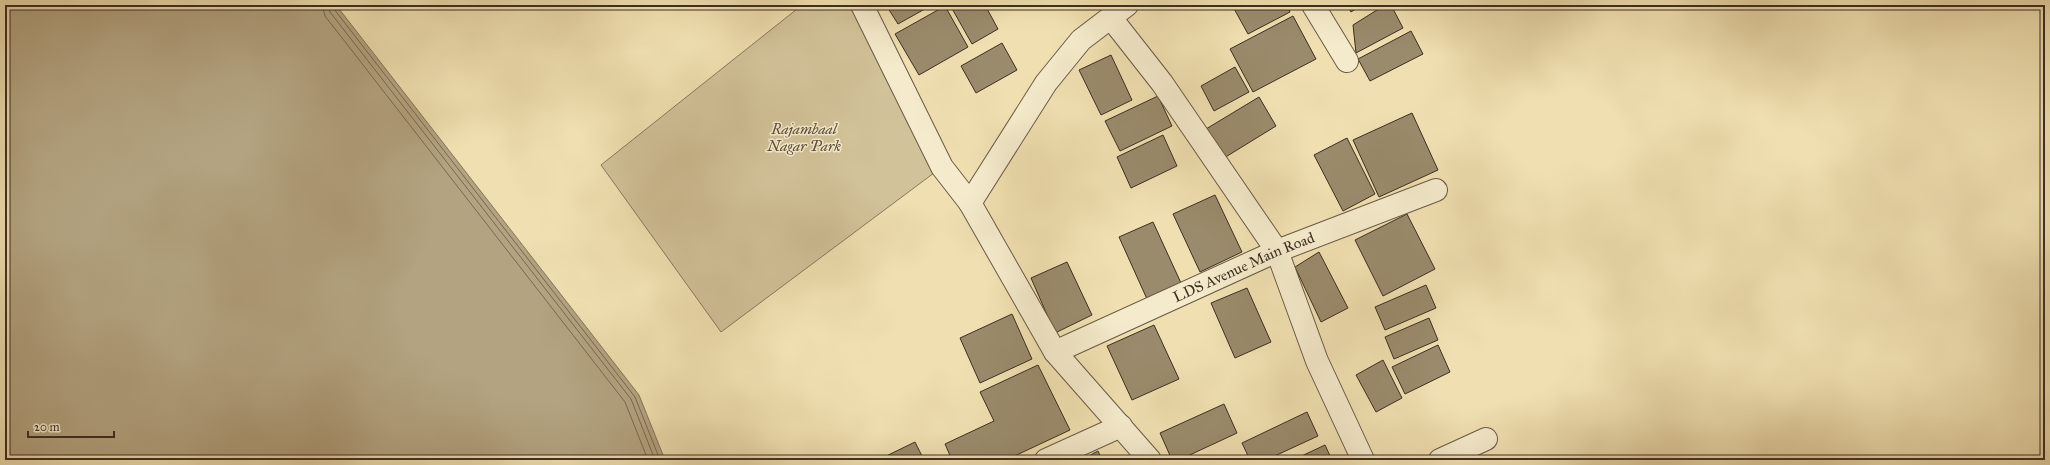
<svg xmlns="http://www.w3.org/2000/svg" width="2050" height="465" font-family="'IM FELL Great Primer',serif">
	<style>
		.green { fill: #d2c299; stroke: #88785d }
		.water { fill: #b3a380; stroke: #84745a }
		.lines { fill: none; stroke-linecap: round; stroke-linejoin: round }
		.shore { stroke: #786850; stroke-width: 1 }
		.building { fill: #9a8b6c; stroke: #3d2e21 }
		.minor-casing { stroke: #6a5a45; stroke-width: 24 }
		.minor { stroke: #f5ebcc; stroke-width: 22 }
		.labels { text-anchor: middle; stroke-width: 3; stroke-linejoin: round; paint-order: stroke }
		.park-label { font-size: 15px; font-style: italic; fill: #5b4c39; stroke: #f5ebcc }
		.street-label { font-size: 15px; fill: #3d2e21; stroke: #f5ebcc }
	</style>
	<rect width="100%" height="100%" fill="#f0e0b1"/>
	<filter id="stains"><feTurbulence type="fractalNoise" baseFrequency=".005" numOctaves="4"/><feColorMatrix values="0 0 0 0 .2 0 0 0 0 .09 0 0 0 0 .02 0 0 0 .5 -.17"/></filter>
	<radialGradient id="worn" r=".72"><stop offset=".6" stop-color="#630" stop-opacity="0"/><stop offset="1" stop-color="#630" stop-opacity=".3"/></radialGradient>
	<path class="green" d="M 802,5 L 863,5 L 942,167 L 721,332 L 601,165 Z"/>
	<path class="water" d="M 5,5 L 336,5 L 639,395 L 665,460 L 5,460 Z"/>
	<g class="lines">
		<path class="shore" d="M 322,5 L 325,16 L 625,402 L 648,460
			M 328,5 L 330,12 L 631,399 L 655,460
			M 333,5 L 334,9 L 635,397 L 660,460"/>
	</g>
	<path class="building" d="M 886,5 L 932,5 L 898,24 Z
		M 950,5 L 985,5 L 998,29 L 972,44 Z
		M 1232,5 L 1287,5 L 1290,12 L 1248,34 Z
		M 1347,5 L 1362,5 L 1351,12 Z
		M 1385,5 L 1391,5 L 1403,28 L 1356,53 L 1353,25 Z
		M 945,6 L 968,47 L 919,75 L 895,34 Z
		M 1293,16 L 1316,59 L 1253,92 L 1230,49 Z
		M 1411,31 L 1423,54 L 1370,81 L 1358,59 Z
		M 1002,43 L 1017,70 L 976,93 L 961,66 Z
		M 1111,55 L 1132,100 L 1101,115 L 1079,70 Z
		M 1235,67 L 1249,92 L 1214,111 L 1201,86 Z
		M 1158,96 L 1172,126 L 1120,151 L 1105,121 Z
		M 1259,97 L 1276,126 L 1224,158 L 1206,129 Z
		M 1412,113 L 1438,170 L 1379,197 L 1353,140 Z
		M 1163,135 L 1177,166 L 1131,188 L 1117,157 Z
		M 1347,138 L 1375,194 L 1343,211 L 1314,155 Z
		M 1215,195 L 1242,252 L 1200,272 L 1173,214 Z
		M 1407,214 L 1435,269 L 1383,296 L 1355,240 Z
		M 1153,222 L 1181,283 L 1147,299 L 1119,237 Z
		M 1319,252 L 1348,308 L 1321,322 L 1295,267 Z
		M 1067,262 L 1092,315 L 1055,333 L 1031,278 Z
		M 1426,285 L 1436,308 L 1385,330 L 1375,307 Z
		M 1247,288 L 1271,342 L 1235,358 L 1211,303 Z
		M 1012,314 L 1032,359 L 980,383 L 960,338 Z
		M 1429,318 L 1438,340 L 1394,359 L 1385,337 Z
		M 1154,325 L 1179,379 L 1132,400 L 1107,346 Z
		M 1438,345 L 1450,372 L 1405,394 L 1392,367 Z
		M 1383,360 L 1402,398 L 1376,412 L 1356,375 Z
		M 1038,365 L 1070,430 L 1006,460 L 952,460 L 945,444 L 994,421 L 980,392 Z
		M 1224,404 L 1237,433 L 1179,460 L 1172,460 L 1160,433 Z
		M 1307,412 L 1318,436 L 1266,460 L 1250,460 L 1242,443 Z
		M 915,442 L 924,460 L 878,460 Z
		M 1325,445 L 1332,460 L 1293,460 Z
		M 1098,451 L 1102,460 L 1081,460 Z"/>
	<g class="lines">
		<g class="minor-casing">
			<g id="minor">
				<path d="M 862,5 L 942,167 L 970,203 L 1055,352 L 1150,460"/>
				<path d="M 1313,5 L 1347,61"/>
				<path d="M 1111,18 L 1162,83 L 1277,251 L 1317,361 L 1363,460"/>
				<path d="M 970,203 L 1046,83 L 1081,40 L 1127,5"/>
				<path id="s1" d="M 1055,352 L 1277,251 L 1436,190"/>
				<path d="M 1046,460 L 1121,426"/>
				<path d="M 1440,460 L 1486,439"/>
			</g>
		</g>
		<use href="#minor" class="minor"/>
	</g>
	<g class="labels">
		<g class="park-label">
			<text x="804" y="134">Rajambaal<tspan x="804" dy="17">Nagar Park</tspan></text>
		</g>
		<g class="street-label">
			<text dy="5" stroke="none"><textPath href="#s1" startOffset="207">LDS Avenue Main Road</textPath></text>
		</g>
	</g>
	<rect width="2050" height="465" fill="none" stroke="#f0e0b1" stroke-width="20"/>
	<rect x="6" y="6" width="2038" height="453" fill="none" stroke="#3d2e21" stroke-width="2"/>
	<rect x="10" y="10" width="2030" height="445" fill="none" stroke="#3d2e21"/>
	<path d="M28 431v6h86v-6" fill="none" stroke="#3d2e21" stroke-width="2"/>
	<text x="34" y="431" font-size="12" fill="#3d2e21" stroke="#f5ebcc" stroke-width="3" paint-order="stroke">20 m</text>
	<rect width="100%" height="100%" filter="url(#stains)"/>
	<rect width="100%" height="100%" fill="url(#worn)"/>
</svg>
